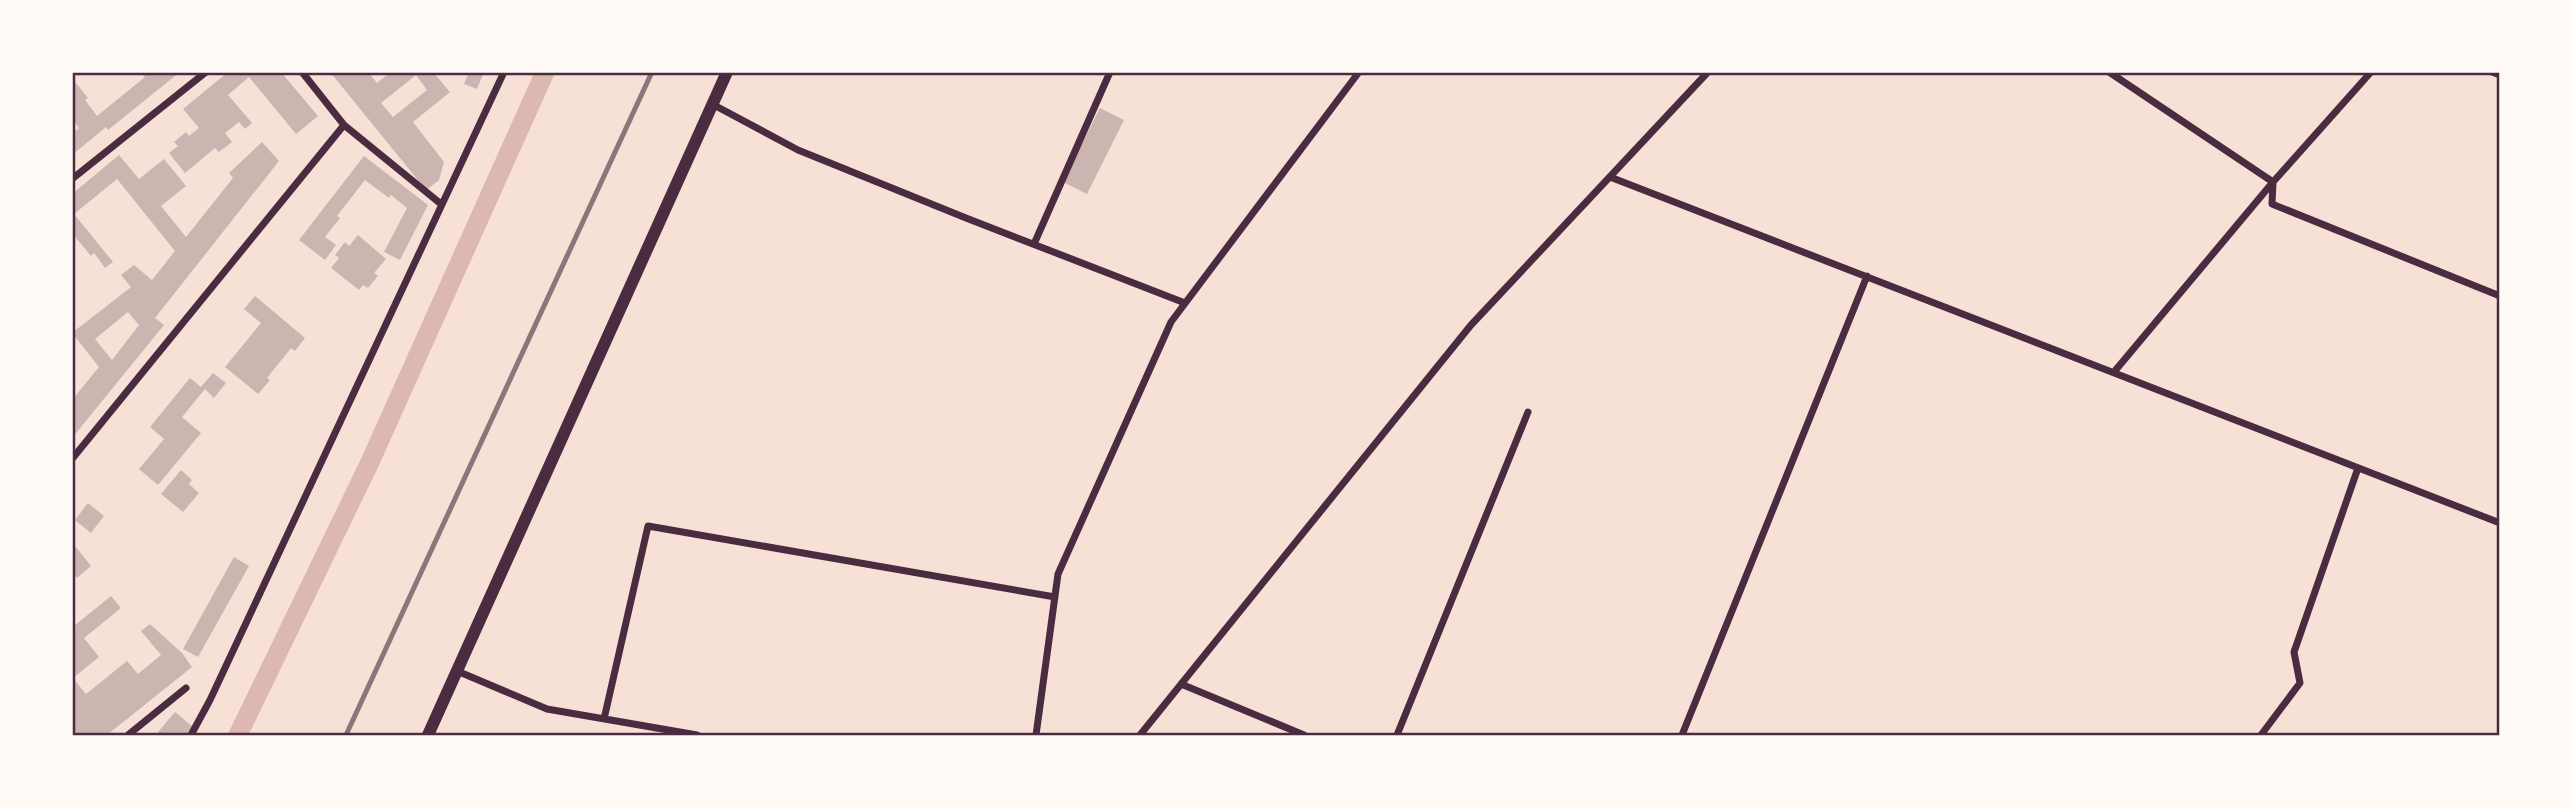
<svg xmlns="http://www.w3.org/2000/svg" width="2572" height="807" font-family="Inter,sans-serif">
	<style>
		.lines { fill: none; stroke-linecap: round; stroke-linejoin: round }
		.canal { stroke: #dcb8b0; stroke-width: 19 }
		.building { fill: #ccb4b1; fill-rule: evenodd }
		.minor { stroke: #4a2c40; stroke-width: 7 }
		.secondary { stroke: #4a2c40; stroke-width: 12 }
		.rail { stroke: #8f747c; stroke-width: 5 }
		.neatline { fill: none; stroke: #4a2c40; stroke-width: 2.5 }
	</style>
	<rect width="100%" height="100%" fill="#f7e1d7"/>
	<g class="lines">
		<path class="canal" d="M 238,735 L 370,462 L 545,72"/>
	</g>
	<path class="building" d="M 140,72 L 180,72 L 108,130 L 106,127 L 72,155 L 72,133 L 79,128 L 72,119 L 72,78 L 88,98 L 85,100 L 97,116 L 145,77 Z
		M 228,72 L 281,72 L 318,116 L 296,134 L 249,77 L 228,95 L 252,123 L 245,129 L 239,122 L 225,133 L 232,142 L 219,152 L 215,148 L 185,173 L 169,153 L 178,146 L 174,142 L 186,132 L 189,136 L 199,128 L 183,109 Z
		M 330,72 L 368,72 L 377,83 L 391,72 L 433,72 L 450,92 L 413,122 L 444,162 L 439,180 L 426,190 ZM 416,75 L 427,90 L 393,117 L 381,103 Z
		M 469,72 L 484,72 L 477,89 L 464,84 Z
		M 1100,108 L 1124,120 L 1087,194 L 1063,182 Z
		M 262,142 L 279,161 L 155,318 L 164,325 L 72,438 L 72,400 L 99,367 L 72,333 L 131,287 L 121,275 L 134,265 L 152,280 L 175,251 L 117,179 L 74,214 L 113,262 L 105,268 L 94,253 L 91,256 L 72,233 L 72,194 L 119,155 L 139,179 L 164,159 L 186,186 L 161,206 L 186,237 L 233,178 L 229,173 ZM 128,312 L 139,325 L 112,360 L 95,339 Z
		M 364,156 L 428,205 L 400,260 L 384,252 L 407,208 L 391,195 L 389,198 L 365,180 L 337,216 L 340,218 L 325,237 L 336,245 L 325,260 L 299,240 Z
		M 358,235 L 386,259 L 374,273 L 378,276 L 368,288 L 363,285 L 359,290 L 331,268 L 339,258 L 335,255 L 345,242 L 349,246 Z
		M 255,296 L 305,338 L 295,351 L 291,348 L 267,378 L 270,380 L 258,394 L 225,367 L 261,323 L 244,309 Z
		M 213,373 L 226,383 L 214,398 L 205,389 L 182,417 L 201,433 L 158,485 L 139,469 L 164,439 L 150,427 L 190,378 L 201,387 Z
		M 181,470 L 192,480 L 189,484 L 199,493 L 183,512 L 161,494 Z
		M 88,503 L 104,516 L 91,533 L 75,520 Z
		M 72,542 L 91,566 L 77,578 L 72,572 Z
		M 234,557 L 249,566 L 198,657 L 183,649 Z
		M 111,596 L 121,608 L 84,638 L 99,657 L 73,678 L 86,694 L 127,661 L 138,674 L 161,655 L 141,631 L 150,624 L 182,653 L 192,667 L 107,735 L 72,735 L 72,623 L 74,626 Z
		M 175,712 L 193,727 L 186,735 L 162,735 L 158,732 Z"/>
	<g class="lines">
		<path class="minor" d="M 302,72 L 344,125 L 441,204
			M 2109,72 L 2273,182 L 2272,204 L 2500,296
			M 2492,72 L 2500,75
			M 712,104 L 798,150 L 966,218 L 1185,303
			M 1610,177 L 2500,523
			M 72,179 L 206,72
			M 1034,244 L 1110,72
			M 2114,372 L 2273,182 L 2371,72
			M 72,459 L 344,125
			M 457,671 L 547,709 L 697,735
			M 1181,684 L 1304,735
			M 604,719 L 648,526 L 1055,597
			M 128,735 L 186,688
			M 191,735 L 210,700 L 504,72
			M 1036,735 L 1058,574 L 1171,322 L 1359,72
			M 1140,735 L 1471,325 L 1708,72
			M 1397,735 L 1528,412
			M 1682,735 L 1867,276
			M 2261,735 L 2300,683 L 2294,652 L 2358,468"/>
		<path class="secondary" d="M 428,735 L 727,72"/>
		<path class="rail" d="M 346,735 L 652,72"/>
	</g>
	<rect width="2572" height="807" fill="none" stroke="#fffaf5" stroke-width="147"/>
	<rect x="74" y="74" width="2424" height="660" class="neatline"/>
</svg>
